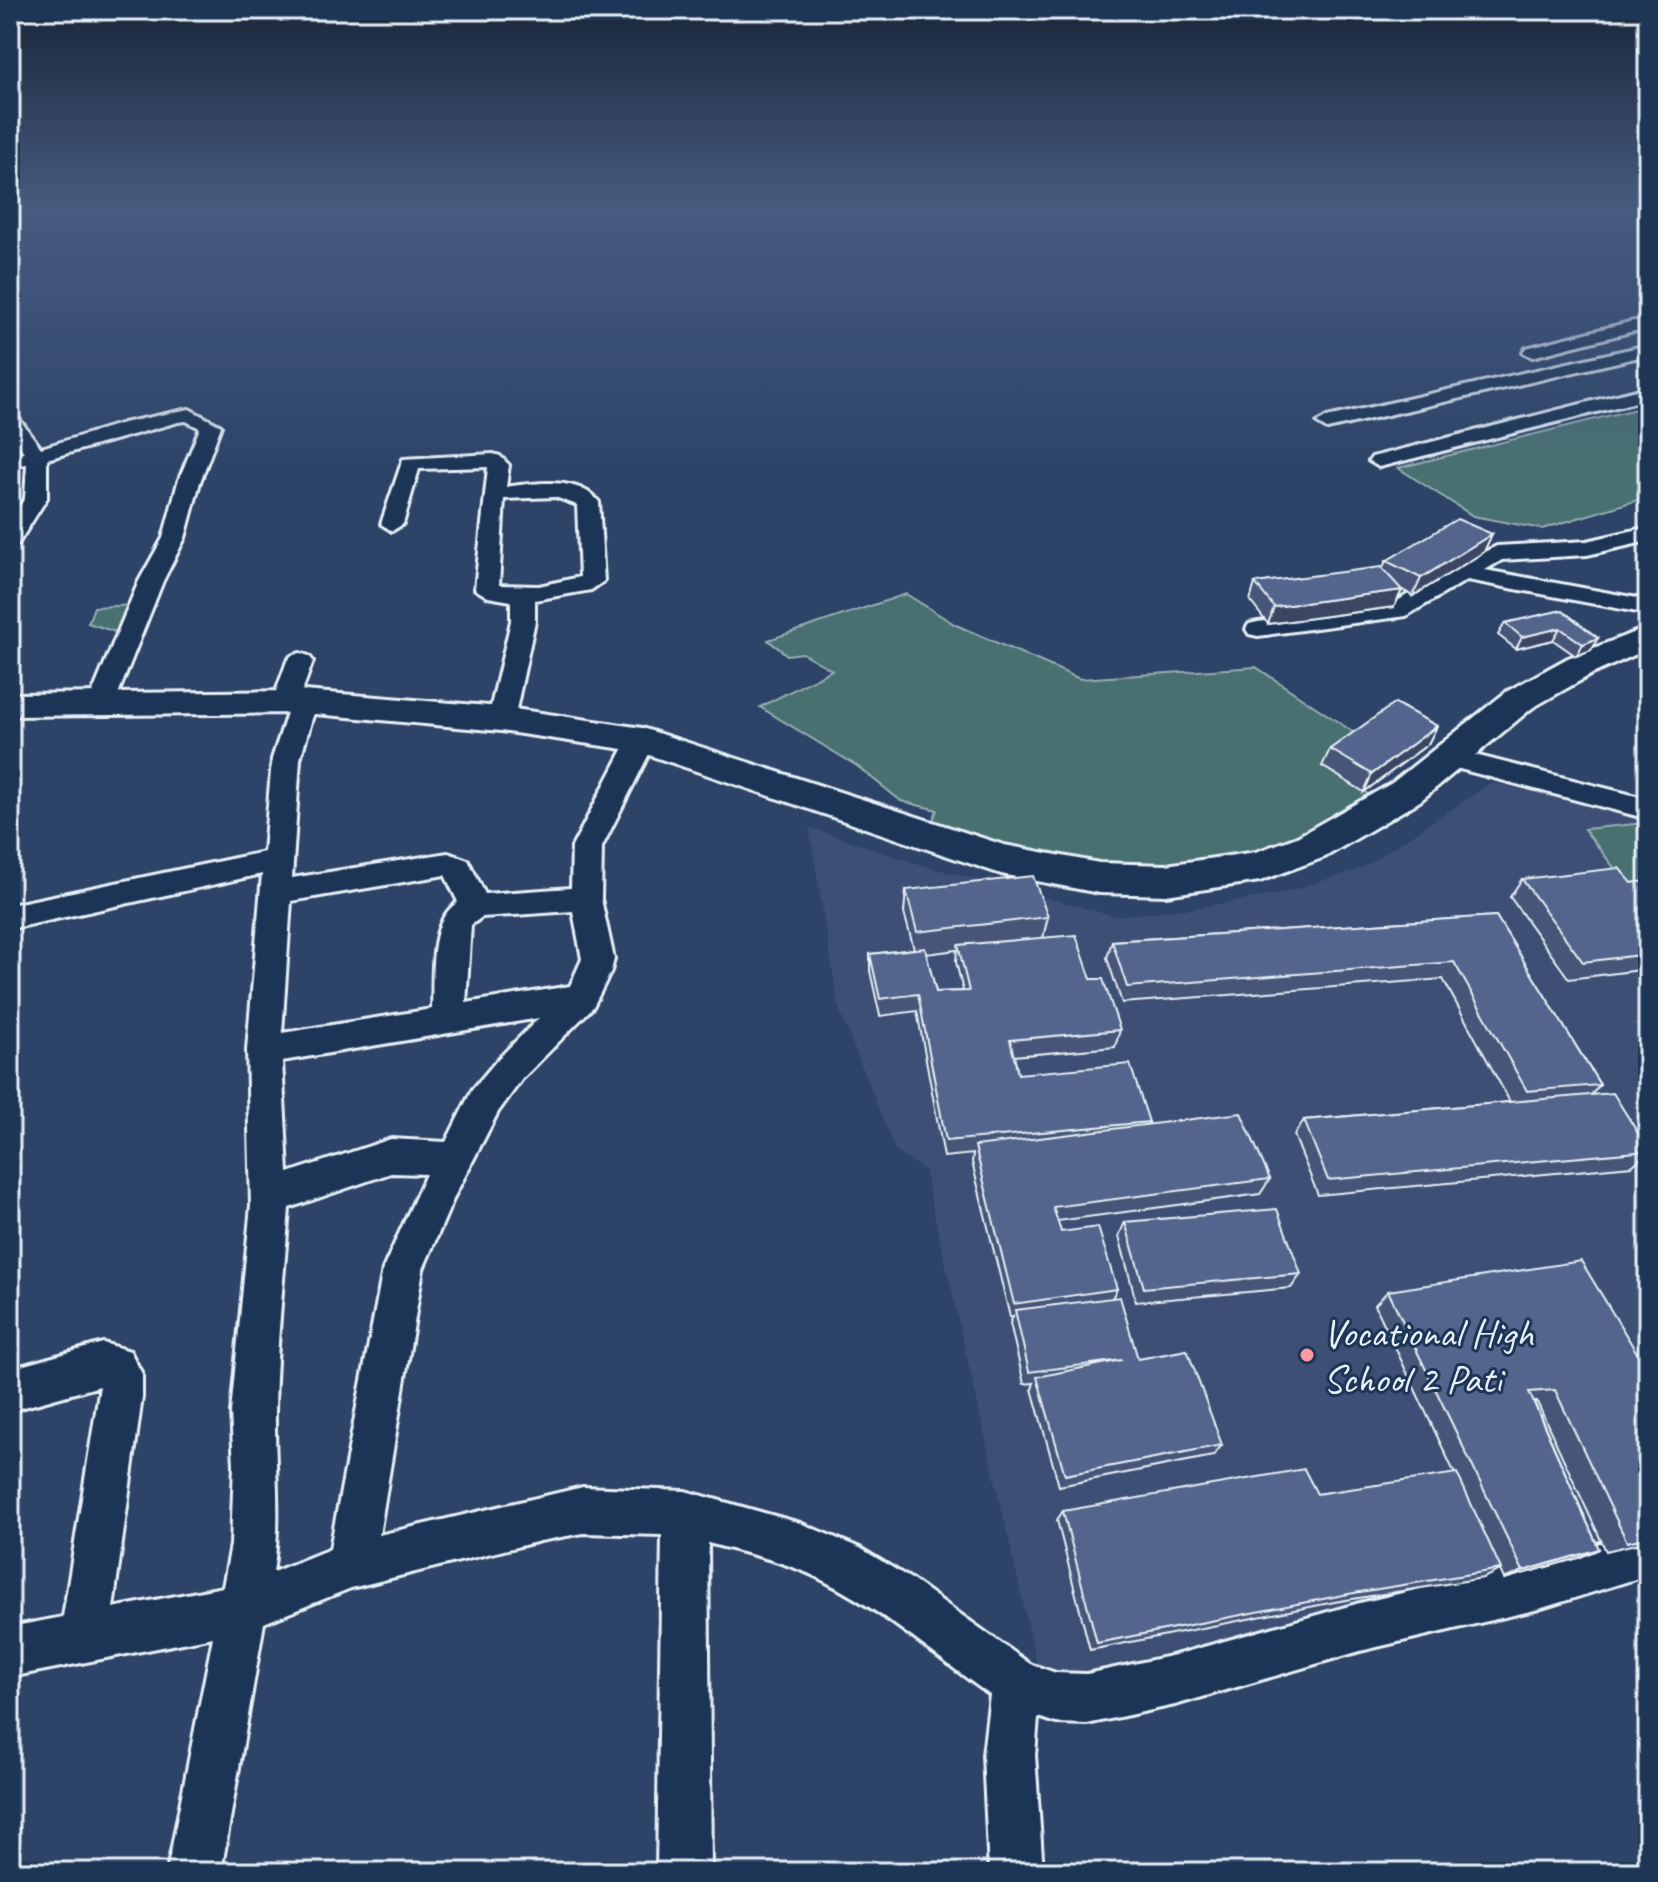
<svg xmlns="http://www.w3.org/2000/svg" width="1658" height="1882" font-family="Caveat,sans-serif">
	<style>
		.built { fill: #3c5075 }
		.green { fill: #496f71; stroke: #98b0b4; stroke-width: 2 }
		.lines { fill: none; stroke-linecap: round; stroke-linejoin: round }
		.street-casing { stroke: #e8f1f8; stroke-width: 6 }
		.secondary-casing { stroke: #e8f1f8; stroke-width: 6 }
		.street { fill: #1d3557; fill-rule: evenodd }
		.secondary { fill: #1d3557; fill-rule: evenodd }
		.wall { fill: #475778; stroke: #e8f1f8; stroke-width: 2; fill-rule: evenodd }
		.shaded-wall { fill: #3a4762; stroke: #e8f1f8; stroke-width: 2 }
		.building { fill: #53658c; stroke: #e8f1f8; stroke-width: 2 }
		.poi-dot { fill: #ff9aa2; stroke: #1d3557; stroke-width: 3 }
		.labels { text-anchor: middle; stroke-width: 6; stroke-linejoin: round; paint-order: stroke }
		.near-poi-label { font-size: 40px; fill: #e8f1f8; stroke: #1d3557; text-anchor: start }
	</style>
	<rect width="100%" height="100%" fill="#2d4367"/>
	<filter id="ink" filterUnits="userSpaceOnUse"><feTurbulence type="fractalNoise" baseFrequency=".0125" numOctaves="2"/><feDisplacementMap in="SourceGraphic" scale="16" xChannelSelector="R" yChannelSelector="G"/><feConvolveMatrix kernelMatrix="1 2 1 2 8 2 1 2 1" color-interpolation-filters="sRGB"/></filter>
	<g filter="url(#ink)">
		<path class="built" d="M 1491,783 L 1619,810 L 1648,822 L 1648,1541 L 1065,1676 L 1038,1668 L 924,1170 L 896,1152 L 839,1010 L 809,827 L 921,865 L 1115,916 L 1197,908 L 1283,893 L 1360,869 Z"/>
		<path class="green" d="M 1648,406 L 1648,497 L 1542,529 L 1473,516 L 1398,468 Z
			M 906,594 L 956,625 L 1080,679 L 1256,667 L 1362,738 L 1323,766 L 1378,800 L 1261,861 L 1143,876 L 930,829 L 937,810 L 901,801 L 857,766 L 760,707 L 832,670 L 802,653 L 787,655 L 768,640 Z
			M 136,605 L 122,634 L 88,623 L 94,607 Z
			M 1645,823 L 1648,826 L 1648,911 L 1584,829 Z"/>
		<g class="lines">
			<g class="street-casing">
				<path id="street" d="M 1634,321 L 1648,323 L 1648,333 L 1634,331 L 1532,357 L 1523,352 L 1526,348 Z
					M 1648,345 L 1648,355 L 1327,429 L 1317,423 L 1327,417 Z
					M 1648,387 L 1648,399 L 1379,467 L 1369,461 L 1372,457 Z
					M 189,409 L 221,426 L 200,482 L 185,538 L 163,581 L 114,704 L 110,710 L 101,712 L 92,710 L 88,704 L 139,581 L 163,538 L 178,482 L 200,428 L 186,421 L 178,422 L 47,459 L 47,498 L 18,544 L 10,546 L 10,522 L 25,498 L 27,464 L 10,466 L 10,454 L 24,452 L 10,433 L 10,414 L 17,416 L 41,448 L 123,423 Z
					M 493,454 L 500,456 L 509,465 L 506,487 C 534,483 579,476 599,502 L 604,581 L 591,590 L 535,600 L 535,621 L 514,719 L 510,725 L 501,728 L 492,725 L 488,719 L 511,621 L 511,601 L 488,597 L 475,589 L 488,467 L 419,469 L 403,524 L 392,531 L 381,524 L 403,459 ZM 555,497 L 577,505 L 580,577 L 539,586 L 499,585 L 504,499 Z
					M 1648,527 L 1648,541 L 1587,555 L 1502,560 L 1485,570 L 1648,600 L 1648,614 L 1467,580 L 1406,616 L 1258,636 L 1249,634 L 1246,629 L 1249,624 L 1258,622 L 1391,605 L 1452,567 L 1497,546 L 1587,541 Z
					M 300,653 L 309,656 L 313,661 L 301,694 L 313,696 L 317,702 L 300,759 L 292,878 L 448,853 L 468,860 L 485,894 L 571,888 L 572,847 L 628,740 L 632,734 L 642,731 L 652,734 L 656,740 L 602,847 L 601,899 L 614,959 L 611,971 L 593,1007 L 522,1079 L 498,1112 L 455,1195 L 423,1269 L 379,1535 L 583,1487 L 685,1491 L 800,1523 L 860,1548 L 911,1579 L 1030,1664 L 1056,1673 L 1087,1674 L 1175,1655 L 1360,1603 L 1539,1561 L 1648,1529 L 1648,1575 L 1539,1609 L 1360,1651 L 1175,1705 L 1087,1724 L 1056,1723 L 1038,1717 L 1035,1755 L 1043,1872 L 989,1872 L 983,1755 L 990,1695 C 937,1657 885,1612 826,1582 C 790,1562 748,1554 708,1543 L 711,1872 L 657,1872 L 662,1535 L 583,1533 L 540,1541 L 351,1588 L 264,1623 L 221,1872 L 167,1872 L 213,1637 L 10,1677 L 10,1627 L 63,1617 L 100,1386 L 10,1411 L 10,1369 L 103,1343 L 130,1351 L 142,1374 L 142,1397 L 113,1608 L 223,1587 L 231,1545 L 234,1464 L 231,1413 L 251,1205 L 247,1050 L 262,874 L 10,929 L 10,905 L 264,852 L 272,759 L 288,710 L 276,709 L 272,703 L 287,661 L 291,656 ZM 445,875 L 458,902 C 427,922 434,976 432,1009 L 282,1033 L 291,901 ZM 573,911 L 582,959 L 570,986 L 466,1003 L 471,925 L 482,917 ZM 539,1018 L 498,1059 L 472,1090 L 446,1142 L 391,1139 L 288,1173 L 282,1061 ZM 391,1173 L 426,1174 L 383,1269 L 330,1549 L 273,1572 C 282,1518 274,1465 275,1411 C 276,1344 284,1275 289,1208 Z
					M 1447,748 L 1648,799 L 1648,819 L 1437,763 L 1433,757 L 1437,751 Z"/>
			</g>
			<g class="secondary-casing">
				<path id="secondary" d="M 1648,627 L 1648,649 L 1592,674 L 1532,708 L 1420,801 L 1325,857 L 1260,881 L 1166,895 L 1099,893 L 1001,874 L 637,751 L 501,731 L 304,713 L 10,716 L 10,694 L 304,691 L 501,707 L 642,728 L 1004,845 L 1099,863 L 1166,865 L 1256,852 L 1297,837 L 1392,783 L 1506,692 L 1568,658 Z"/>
			</g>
			<use href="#street" class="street"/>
			<use href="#secondary" class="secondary"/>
		</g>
		<path class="wall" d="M 1484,552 L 1413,596 L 1402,590 L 1394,607 L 1268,624 L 1250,601 L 1255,583 L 1382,569 L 1386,561 Z
			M 1562,610 L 1591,650 L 1576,656 L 1553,640 L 1516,649 L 1498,635 L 1505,623 Z
			M 1437,726 L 1428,744 L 1364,792 L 1322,766 L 1330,749 Z
			M 1522,879 L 1632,883 L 1648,881 L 1648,969 L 1569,979 L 1510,897 Z
			M 906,890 L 1048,917 L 1043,938 L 1091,979 L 1120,1030 L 1115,1047 L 1014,1056 L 1018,1074 L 1149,1122 L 1148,1124 L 1270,1179 L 1260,1194 L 1057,1221 L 1061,1232 L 1117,1289 L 1112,1298 L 1138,1359 L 1222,1445 L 1213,1456 L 1059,1486 L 1032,1389 L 1034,1383 L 1024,1384 L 1010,1323 L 1013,1316 L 1010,1317 L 972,1162 L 973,1154 L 944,1157 L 917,1011 L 880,1016 L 870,971 L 870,954 L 914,949 L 904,913 ZM 957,950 L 956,962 L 963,991 L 936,992 L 926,954 Z
			M 1496,916 L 1600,1085 L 1591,1095 L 1648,1149 L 1648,1152 L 1632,1166 L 1318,1195 L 1294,1135 L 1304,1120 L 1510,1102 L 1443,979 L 1122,1003 L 1107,958 L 1112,941 Z
			M 1125,1222 L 1301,1274 L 1291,1288 L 1136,1302 L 1119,1236 Z
			M 1388,1291 L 1648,1371 L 1648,1541 L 1606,1551 L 1537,1402 L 1534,1402 L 1599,1549 L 1578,1558 L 1504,1579 L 1500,1570 L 1483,1578 L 1340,1601 L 1090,1650 L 1057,1520 L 1063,1511 L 1317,1494 L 1455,1474 L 1375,1305 Z"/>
		<path class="shaded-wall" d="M 1492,534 L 1484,552 L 1413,596 L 1421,578 Z
			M 1402,590 L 1394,607 L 1268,624 L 1274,607 Z
			M 1560,628 L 1553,640 L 1516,649 L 1522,637 Z
			M 1598,638 L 1591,650 L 1576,656 L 1583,644 Z
			M 1437,726 L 1428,744 L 1364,792 L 1372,774 Z
			M 1599,1549 L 1578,1558 L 1504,1579 L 1523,1571 Z"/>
		<path class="building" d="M 1457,519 L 1492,534 L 1421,578 L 1386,561 Z
			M 1381,567 L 1402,590 L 1274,607 L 1255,583 Z
			M 1562,610 L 1598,638 L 1583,644 L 1560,628 L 1522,637 L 1505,623 Z
			M 1395,703 L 1437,726 L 1372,774 L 1330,749 Z
			M 1619,868 L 1632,883 L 1648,881 L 1648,954 L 1583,962 L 1522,879 Z
			M 1033,876 L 1048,917 L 917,932 L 906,890 Z
			M 1496,916 L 1600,1085 L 1527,1091 L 1454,962 L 1127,987 L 1112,941 Z
			M 1076,935 L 1091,979 L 1103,979 L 1120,1030 L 1010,1040 L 1018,1074 L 1130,1064 L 1149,1122 L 946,1141 L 918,994 L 880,999 L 870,954 L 925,948 L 936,992 L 969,991 L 958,945 Z
			M 1613,1093 L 1648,1149 L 1648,1151 L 1328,1180 L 1304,1120 Z
			M 1241,1113 L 1270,1179 L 1053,1207 L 1061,1232 L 1098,1227 L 1117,1289 L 1014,1304 L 975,1146 Z
			M 1277,1209 L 1301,1274 L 1144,1288 L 1125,1222 Z
			M 1581,1261 L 1648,1371 L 1648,1537 L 1627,1542 L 1555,1390 L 1529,1392 L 1599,1549 L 1523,1571 L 1388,1291 Z
			M 1120,1297 L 1138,1359 L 1187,1350 L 1222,1445 L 1065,1475 L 1037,1377 L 1122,1360 L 1029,1372 L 1015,1310 Z
			M 1304,1469 L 1317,1494 L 1457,1473 L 1501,1569 L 1354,1593 L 1097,1643 L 1063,1511 Z"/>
	</g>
	<linearGradient id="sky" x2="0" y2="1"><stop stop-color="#192539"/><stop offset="0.44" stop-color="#465b7f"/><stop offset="1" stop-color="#465b7f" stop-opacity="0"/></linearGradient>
	<rect width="1658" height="470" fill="url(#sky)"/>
	<circle class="poi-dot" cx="1307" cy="1355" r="8"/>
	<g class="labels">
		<g class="near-poi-label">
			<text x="1323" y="1346">Vocational High<tspan x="1323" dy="46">School 2 Pati</tspan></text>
		</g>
	</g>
	<rect width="1658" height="1882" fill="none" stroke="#1d3557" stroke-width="40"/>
	<rect x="20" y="20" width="1618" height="1842" fill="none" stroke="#e8f1f8" stroke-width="3" filter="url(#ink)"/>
</svg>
